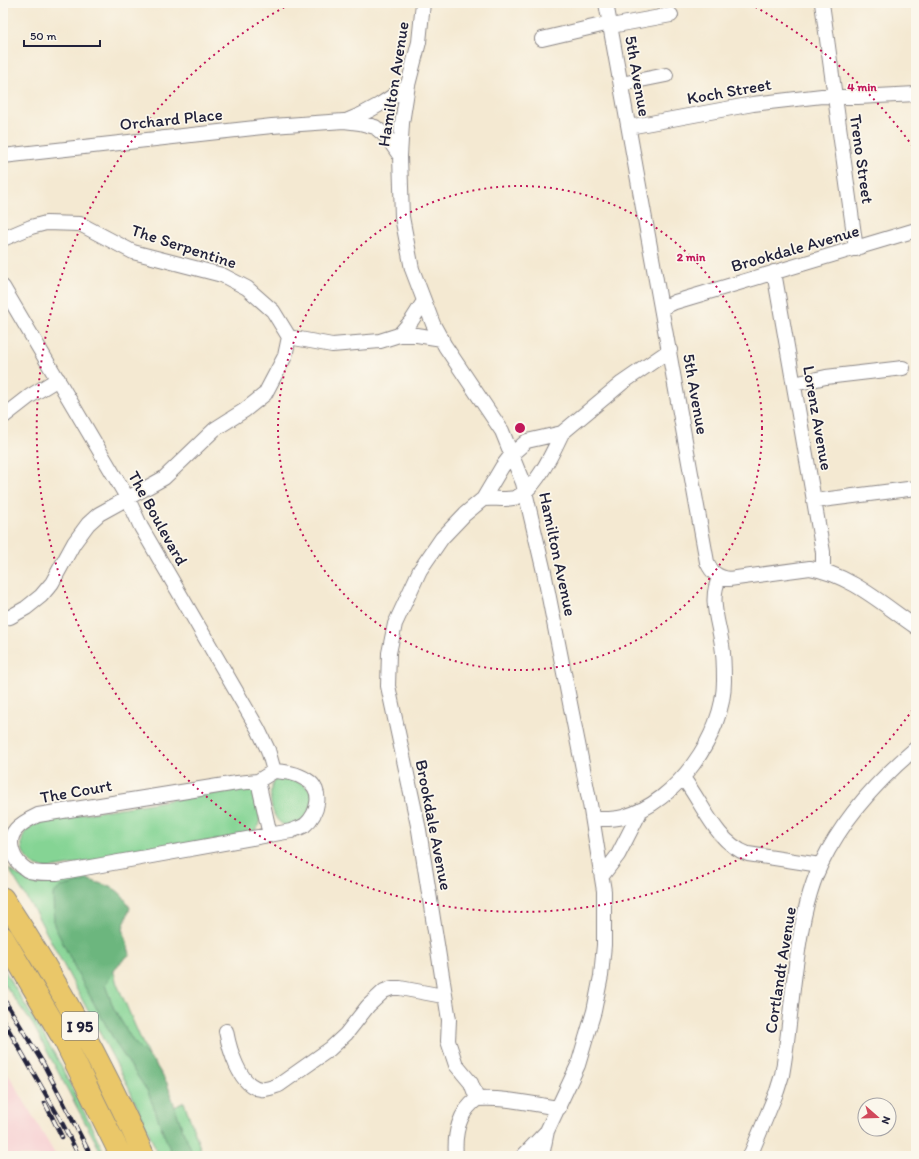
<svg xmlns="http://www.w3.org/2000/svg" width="919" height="1159" font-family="Itim,sans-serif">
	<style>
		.built { fill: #f7cfd2 }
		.green { fill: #85d494; stroke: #547b68 }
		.forest { fill: #6cb67e; stroke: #476c5c }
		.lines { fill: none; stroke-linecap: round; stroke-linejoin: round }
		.minor-casing { stroke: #8b8686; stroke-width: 16 }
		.highway-casing { stroke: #8b8686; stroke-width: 23 }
		.minor { stroke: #fff; stroke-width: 14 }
		.highway { stroke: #eac769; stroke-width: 21 }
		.rail-casing { stroke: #22223b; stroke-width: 4.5 }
		.rail { stroke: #fbf7ec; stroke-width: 3; stroke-dasharray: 9; stroke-linecap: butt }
		.ring { fill: none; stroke: #c2185b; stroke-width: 2; stroke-dasharray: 2 4 }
		.labels { text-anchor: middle; stroke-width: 3.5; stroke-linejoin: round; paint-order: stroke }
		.shield { fill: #fbf7ec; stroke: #636270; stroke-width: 1 }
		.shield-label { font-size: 16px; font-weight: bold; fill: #22223b }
		.street-label { font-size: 17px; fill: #22223b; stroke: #fbf7ec }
		.centre { fill: #c2185b; stroke: #fbf7ec; stroke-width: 2 }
		.ring-label { font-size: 12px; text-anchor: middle; font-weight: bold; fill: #c2185b; stroke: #fbf7ec; stroke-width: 3.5; stroke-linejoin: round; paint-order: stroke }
	</style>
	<rect width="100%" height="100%" fill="#fbf7ec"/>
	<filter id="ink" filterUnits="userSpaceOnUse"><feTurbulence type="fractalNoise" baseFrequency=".025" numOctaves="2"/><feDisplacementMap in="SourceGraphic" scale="8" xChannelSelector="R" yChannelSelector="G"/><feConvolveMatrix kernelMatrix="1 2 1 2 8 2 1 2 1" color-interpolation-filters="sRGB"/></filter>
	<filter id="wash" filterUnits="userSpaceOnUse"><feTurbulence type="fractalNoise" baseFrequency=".012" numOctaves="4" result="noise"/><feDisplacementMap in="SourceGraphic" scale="16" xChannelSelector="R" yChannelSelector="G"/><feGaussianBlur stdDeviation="0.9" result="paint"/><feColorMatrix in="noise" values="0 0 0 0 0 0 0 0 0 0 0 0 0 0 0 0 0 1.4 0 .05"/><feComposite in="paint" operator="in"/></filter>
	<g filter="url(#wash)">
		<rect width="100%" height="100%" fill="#f4e9d2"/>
		<path class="built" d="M 3,1065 L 56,1156 L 3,1156 Z"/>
		<path class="green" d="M 281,775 C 290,779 313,784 313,798 C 312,804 308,813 306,819 C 301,821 296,825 292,826 C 272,829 266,794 274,782 C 275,779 278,777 281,775 Z
			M 251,787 L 255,790 C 258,805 266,824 251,834 L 46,869 C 41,867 33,866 29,861 C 20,852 19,836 29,828 C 34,824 41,822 46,820 Z
			M 9,869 C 39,892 52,882 85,874 L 89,880 L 117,984 L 171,1109 L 184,1102 L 203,1156 L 159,1156 L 126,1082 L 38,917 Z
			M 3,968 L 57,1058 L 106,1156 L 103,1156 L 33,1025 L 3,982 Z"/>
		<path class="forest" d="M 89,880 C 111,887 120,887 130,908 L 123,928 L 130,954 L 118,965 L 105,985 L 114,1009 L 133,1041 L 154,1062 L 167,1083 L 182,1128 L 192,1151 L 196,1156 L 174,1156 L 168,1145 L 148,1092 L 118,1047 L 81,980 L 54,925 L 53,894 L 61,887 Z"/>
	</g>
	<g filter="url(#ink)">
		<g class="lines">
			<g class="minor-casing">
				<path id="minor" d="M 423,3 L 419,42 L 408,85 L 402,123 L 400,156 L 402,217 L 412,269 L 433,324 L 445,346 L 502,431 L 523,483 L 544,572 L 590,804 L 604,891 L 604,945 L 601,976 L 594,1011 L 578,1065 L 547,1131 L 542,1156
					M 606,3 L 707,562 C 712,573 717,577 729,579 L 810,568 C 851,575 882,604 916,627
					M 822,3 L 856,249
					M 611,26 L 671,15
					M 542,39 L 610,23
					M 621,84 L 666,75
					M 346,121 C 370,112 388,100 408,85
					M 629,127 L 753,104 L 822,96 L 858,97 L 916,94
					M 3,156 L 272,126 L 344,121 L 360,123 L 375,127 L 387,137 L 400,156
					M 3,239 L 31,227 L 46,223 L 80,224 L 133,252 L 222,275 L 247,288 L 273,311 L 289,337 L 332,345 L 380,341 L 399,335 L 417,335 L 442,339
					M 774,272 L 823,552 L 823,570
					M 3,287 L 128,499 L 141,527 L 258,729 L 268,750 L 274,771
					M 662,308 L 675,302 L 916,230
					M 399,335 L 412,320 L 424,301
					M 794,384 L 826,377 L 903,368
					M 3,417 L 30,396 L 58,379
					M 483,499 C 494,498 504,500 514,498 C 535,492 553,452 562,433
					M 814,501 L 916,488
					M 3,618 L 10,617 L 26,608 L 41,596 L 52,583 L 74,543 L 88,524 L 99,514 L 164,478 L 215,429 L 245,410 L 265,394 L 285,356 L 289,337
					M 274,771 C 286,772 297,773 307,780 C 324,790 318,814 305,825 C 301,828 295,829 291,831 L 57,873 C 48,873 35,874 27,870 C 21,866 15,860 13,853 C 5,832 21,823 38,815 L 237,783 L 258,781 Z
					M 683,778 C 703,803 715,842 748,854 L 820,865
					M 258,781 L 270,835
					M 593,819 C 603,819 613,820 623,817 C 676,803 724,735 724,681 C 724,669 724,657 722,645 C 719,623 708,598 720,577
					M 602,876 L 618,855 L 641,810
					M 226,1031 C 229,1047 239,1087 261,1089 C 267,1090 273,1087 279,1085 L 330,1049 L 346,1034 L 368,1006 L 384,991 L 392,988 L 400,988 L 443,996
					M 477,1099 L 471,1083 L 456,1065 L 448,1041 L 449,1020 L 419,830 L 388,686 L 389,653 L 395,624 L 420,570 L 442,538 L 465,514 L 483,499 L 502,467 L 512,454 L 527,441 L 562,433 L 622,383 L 670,350
					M 477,1099 C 505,1097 531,1104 559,1108
					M 456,1156 C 454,1134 459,1112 477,1099
					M 523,1156 L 547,1131
					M 750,1156 L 777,1091 L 782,1075 C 789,1036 791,997 797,958 C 801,927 807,893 821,864 C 843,819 878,780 916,748"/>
			</g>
			<g class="highway-casing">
				<path id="highway" d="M 3,898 C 57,980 104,1066 144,1156
					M 3,937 L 65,1042 L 121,1156"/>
			</g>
			<use href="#minor" class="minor"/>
			<use href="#highway" class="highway"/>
			<g class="rail-casing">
				<path id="rail" d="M 3,998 L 43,1063 L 91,1156
					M 3,1020 L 60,1119 L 79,1156
					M 45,1103 L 62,1137"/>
			</g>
			<use href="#rail" class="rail"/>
		</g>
	</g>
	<g class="ring">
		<circle cx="520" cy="428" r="242"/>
		<path d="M916 705A483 483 0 1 1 290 4M750 4A483 483 0 0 1 916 151"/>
	</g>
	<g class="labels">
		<rect class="shield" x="62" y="1012" width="36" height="28" rx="3"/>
		<g class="shield-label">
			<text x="80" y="1032">I 95</text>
		</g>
		<g class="street-label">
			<text transform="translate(638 76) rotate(80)" y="6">5th Avenue</text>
			<text transform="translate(393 84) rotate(-81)" y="6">Hamilton Avenue</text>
			<text transform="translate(729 91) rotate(-10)" y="6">Koch Street</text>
			<text transform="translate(171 119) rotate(-6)" y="6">Orchard Place</text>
			<text transform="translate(862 159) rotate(82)" y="6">Treno Street</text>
			<text transform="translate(184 246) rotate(18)" y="6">The Serpentine</text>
			<text transform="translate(795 248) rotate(-16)" y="6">Brookdale Avenue</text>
			<text transform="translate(696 394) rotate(80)" y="6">5th Avenue</text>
			<text transform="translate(818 418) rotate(80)" y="6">Lorenz Avenue</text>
			<text transform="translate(158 518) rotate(61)" y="6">The Boulevard</text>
			<text transform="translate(558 554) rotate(78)" y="6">Hamilton Avenue</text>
			<text transform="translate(76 791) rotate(-10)" y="6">The Court</text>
			<text transform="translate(434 825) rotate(79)" y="6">Brookdale Avenue</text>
			<text transform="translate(780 970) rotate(-81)" y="6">Cortlandt Avenue</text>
		</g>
	</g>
	<circle cx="520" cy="428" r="6" class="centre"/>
	<g class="ring-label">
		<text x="862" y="91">4 min</text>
		<text x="691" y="261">2 min</text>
	</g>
	<rect width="919" height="1159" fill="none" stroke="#fbf7ec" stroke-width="16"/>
	<g transform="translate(877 1117) rotate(110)"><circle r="19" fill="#fbf7ec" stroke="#a4a2a5"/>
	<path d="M0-3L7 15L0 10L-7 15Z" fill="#d1495b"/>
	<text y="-6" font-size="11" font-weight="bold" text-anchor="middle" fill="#22223b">N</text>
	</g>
	<path d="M24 40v6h76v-6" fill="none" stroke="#22223b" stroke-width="2"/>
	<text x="30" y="40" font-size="12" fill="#22223b" stroke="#fbf7ec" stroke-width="3" paint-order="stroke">50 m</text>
</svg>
